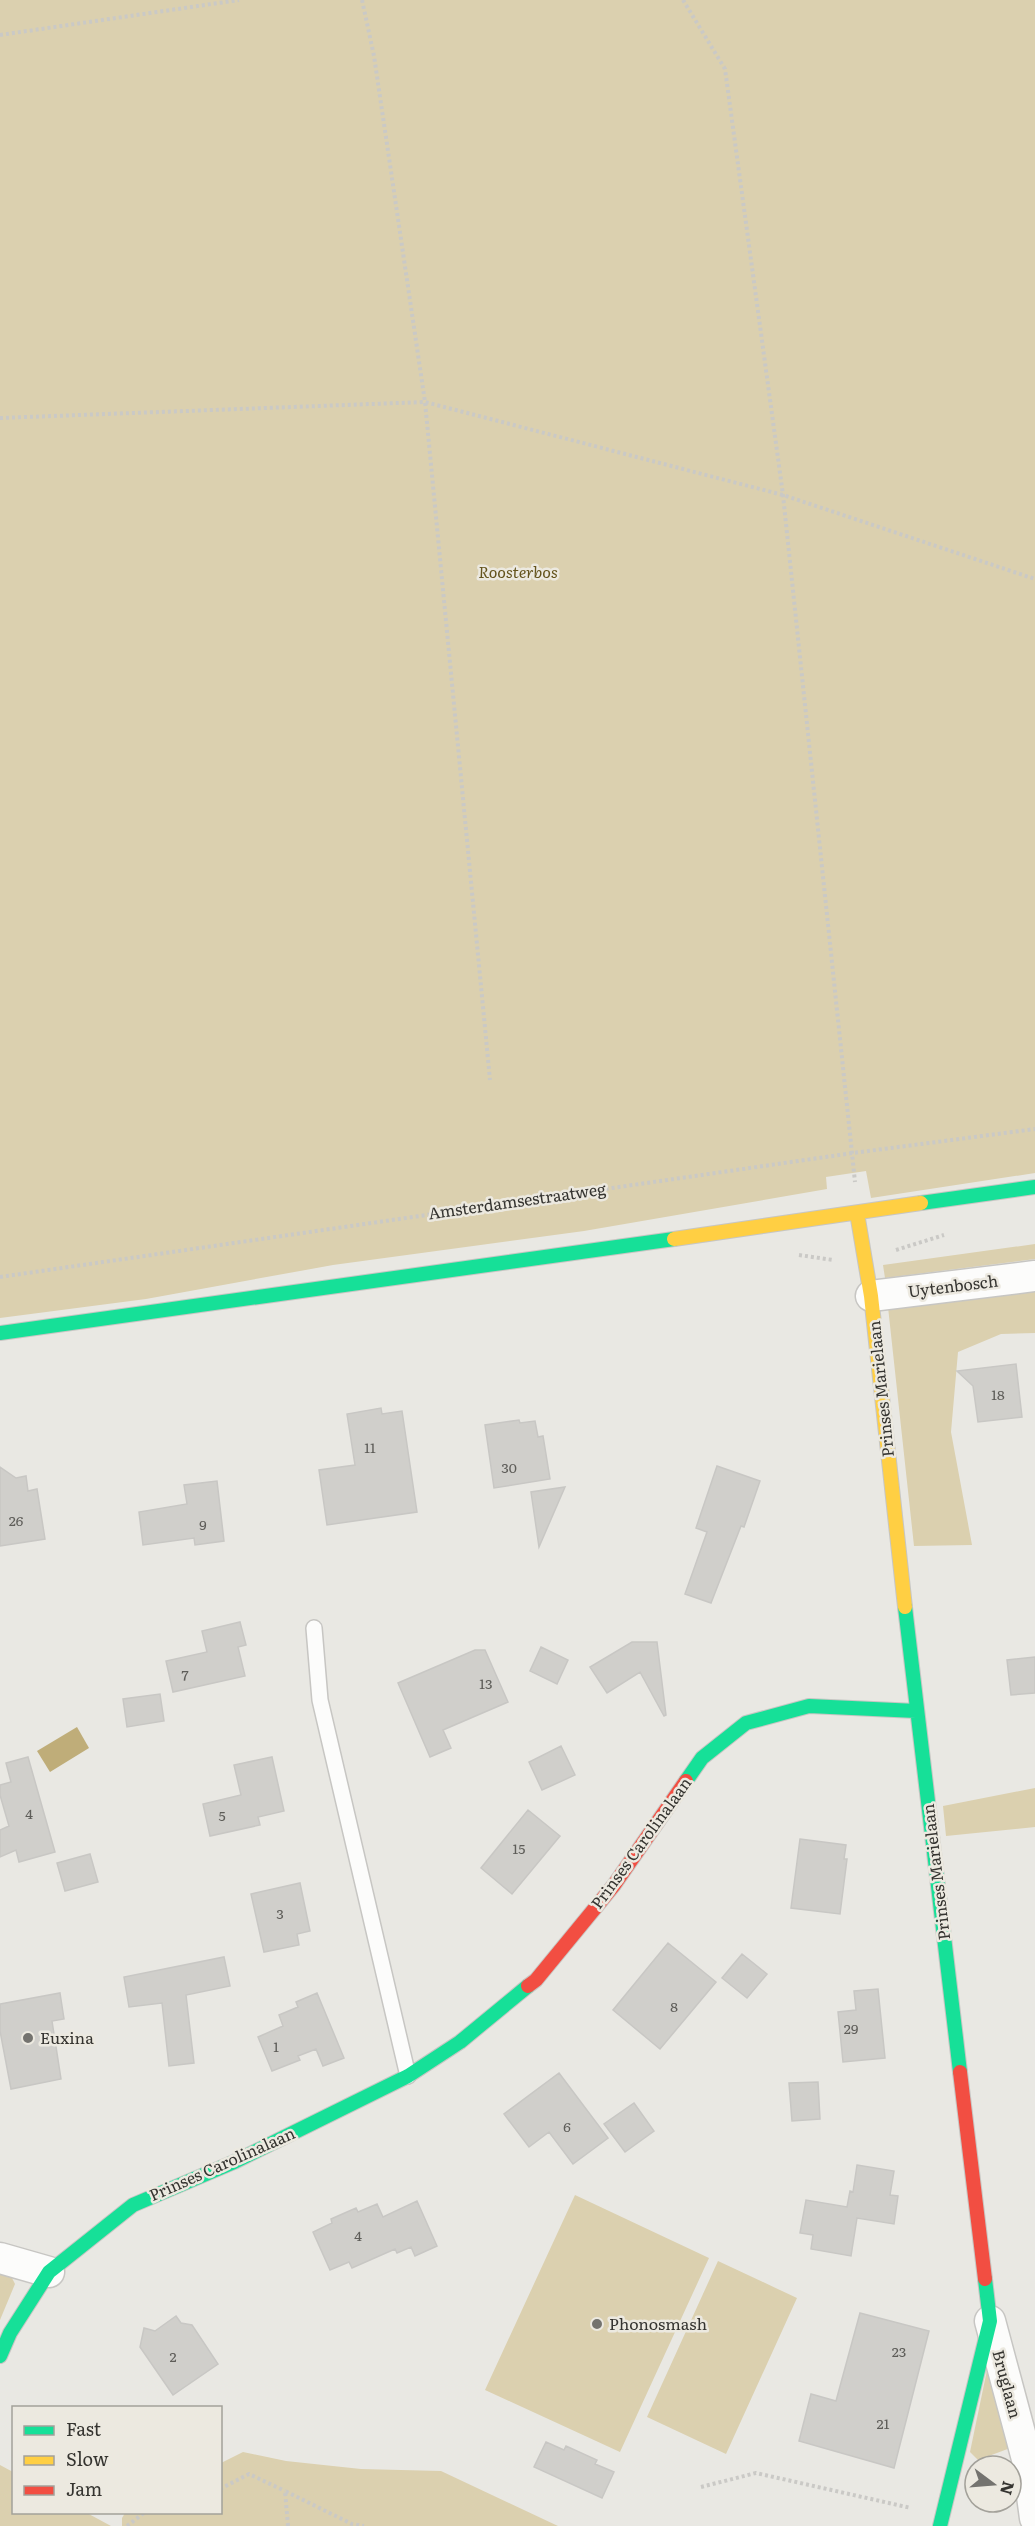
<svg xmlns="http://www.w3.org/2000/svg" width="1035" height="2526" font-family="Literata,serif">
	<style>
		.green { fill: #dbd0af }
		.water { fill: #bfad79 }
		.building { fill: #d0cfcb; stroke: #c8c7c4; stroke-width: 1.5 }
		.lines { fill: none; stroke-linecap: round; stroke-linejoin: round }
		.lane-casing { stroke: #c7c6c3; stroke-width: 18 }
		.street-casing { stroke: #c7c6c3; stroke-width: 33 }
		.fast-casing { stroke: #c7c6c3; stroke-width: 16 }
		.slow-casing { stroke: #c7c6c3; stroke-width: 16 }
		.jam-casing { stroke: #c7c6c3; stroke-width: 16 }
		.path { stroke: #cac9c6; stroke-width: 4; stroke-dasharray: 3 3; stroke-linecap: butt }
		.lane { stroke: #fcfcfb; stroke-width: 15 }
		.street { stroke: #fcfcfb; stroke-width: 30 }
		.fast { stroke: #16e098; stroke-width: 14 }
		.slow { stroke: #ffcf43; stroke-width: 14 }
		.jam { stroke: #f24e42; stroke-width: 14 }
		.poi-dot { fill: #74736f; stroke: #ece9e0; stroke-width: 2 }
		.labels { text-anchor: middle; stroke-width: 5; stroke-linejoin: round; paint-order: stroke }
		.number-label { font-size: 14px; fill: #5e5d59 }
		.park-label { font-size: 16px; font-style: italic; fill: #64531c; stroke: #ece9e0 }
		.street-label { font-size: 16px; fill: #353430; stroke: #ece9e0 }
		.poi-label { font-size: 16px; fill: #353430; stroke: #ece9e0; text-anchor: start }
	</style>
	<rect width="100%" height="100%" fill="#e9e8e3"/>
	<path class="green" d="M 0,0 L 1035,0 L 1035,1173 L 871,1198 L 866,1171 L 826,1177 L 827,1189 L 584,1231 L 333,1265 L 146,1299 L 0,1318 Z
		M 1035,1244 L 1035,1259 L 885,1278 L 883,1265 Z
		M 1035,1276 L 1035,1333 L 1001,1334 L 958,1352 L 951,1432 L 972,1545 L 914,1546 L 888,1307 Z
		M 1035,1788 L 1035,1827 L 946,1836 L 943,1806 Z
		M 575,2195 L 709,2258 L 620,2452 L 485,2390 Z
		M 718,2261 L 797,2298 L 726,2454 L 647,2417 Z
		M 0,2271 L 11,2276 L 15,2284 L 0,2320 Z
		M 987,2370 L 1013,2447 L 978,2460 L 970,2452 Z
		M 243,2452 L 286,2461 L 361,2469 L 441,2471 L 558,2526 L 122,2526 L 122,2518 L 125,2513 L 220,2512 L 221,2463 Z
		M 0,2465 L 13,2472 L 14,2512 L 87,2513 L 111,2526 L 0,2526 Z"/>
	<path class="water" d="M 77,1727 L 89,1748 L 50,1772 L 37,1751 Z"/>
	<path class="building" d="M 1016,1364 L 1022,1417 L 978,1422 L 973,1386 L 957,1371 Z
		M 381,1408 L 382,1414 L 402,1411 L 417,1512 L 327,1525 L 319,1470 L 355,1465 L 347,1414 Z
		M 519,1420 L 520,1423 L 535,1421 L 538,1437 L 543,1436 L 550,1479 L 494,1488 L 485,1425 Z
		M 717,1466 L 760,1481 L 744,1527 L 741,1526 L 711,1603 L 685,1594 L 707,1532 L 696,1528 Z
		M 0,1467 L 16,1478 L 26,1476 L 28,1491 L 37,1489 L 45,1539 L 0,1546 Z
		M 217,1481 L 224,1541 L 195,1545 L 194,1538 L 143,1545 L 139,1512 L 187,1504 L 184,1485 Z
		M 565,1487 L 539,1547 L 531,1492 Z
		M 240,1622 L 246,1645 L 238,1647 L 245,1676 L 173,1692 L 166,1661 L 207,1652 L 202,1631 Z
		M 632,1642 L 657,1642 L 666,1715 L 664,1716 L 640,1672 L 607,1693 L 590,1667 Z
		M 541,1647 L 568,1660 L 557,1684 L 530,1671 Z
		M 475,1650 L 485,1650 L 508,1702 L 443,1730 L 451,1748 L 430,1757 L 398,1683 Z
		M 1035,1657 L 1035,1693 L 1011,1695 L 1007,1660 Z
		M 160,1694 L 164,1721 L 127,1727 L 123,1699 Z
		M 561,1746 L 575,1775 L 542,1790 L 529,1762 Z
		M 28,1757 L 55,1852 L 19,1862 L 16,1850 L 0,1857 L 0,1830 L 9,1826 L 0,1795 L 0,1785 L 11,1782 L 6,1763 Z
		M 272,1757 L 284,1811 L 258,1817 L 260,1825 L 210,1836 L 203,1804 L 241,1795 L 234,1765 Z
		M 528,1810 L 560,1836 L 512,1894 L 481,1868 Z
		M 800,1839 L 846,1845 L 844,1859 L 847,1859 L 840,1914 L 791,1908 Z
		M 90,1854 L 98,1882 L 65,1891 L 57,1863 Z
		M 300,1883 L 310,1931 L 297,1934 L 299,1945 L 264,1952 L 251,1894 Z
		M 668,1943 L 716,1982 L 660,2049 L 613,2010 Z
		M 742,1954 L 767,1974 L 747,1998 L 722,1978 Z
		M 224,1957 L 230,1986 L 186,1995 L 194,2063 L 169,2066 L 162,2003 L 129,2007 L 124,1977 Z
		M 878,1989 L 885,2058 L 843,2062 L 838,2012 L 856,2010 L 854,1991 Z
		M 60,1993 L 64,2019 L 52,2021 L 61,2079 L 11,2089 L 0,2031 L 0,2004 Z
		M 317,1993 L 344,2058 L 323,2066 L 316,2049 L 298,2056 L 300,2060 L 272,2071 L 258,2037 L 283,2026 L 279,2015 L 298,2007 L 296,2002 Z
		M 559,2073 L 608,2138 L 573,2164 L 549,2132 L 529,2147 L 504,2114 Z
		M 818,2082 L 820,2119 L 792,2121 L 789,2083 Z
		M 634,2103 L 654,2131 L 625,2152 L 604,2124 Z
		M 857,2165 L 894,2171 L 890,2195 L 898,2196 L 894,2224 L 857,2218 L 851,2256 L 811,2249 L 813,2235 L 800,2233 L 806,2200 L 847,2207 L 850,2191 L 853,2192 Z
		M 417,2201 L 437,2246 L 415,2256 L 411,2247 L 397,2253 L 395,2249 L 352,2268 L 349,2262 L 330,2270 L 313,2232 L 332,2223 L 331,2219 L 356,2208 L 358,2212 L 377,2204 L 383,2217 Z
		M 860,2313 L 929,2331 L 894,2468 L 799,2441 L 811,2394 L 836,2401 Z
		M 176,2316 L 181,2323 L 192,2325 L 218,2364 L 173,2395 L 140,2347 L 144,2328 L 155,2331 Z
		M 546,2442 L 564,2450 L 566,2446 L 597,2460 L 595,2464 L 614,2472 L 602,2498 L 534,2467 Z"/>
	<g class="lines">
		<g class="lane-casing">
			<path id="lane" d="M 314,1628 L 320,1700 L 408,2076"/>
		</g>
		<g class="street-casing">
			<path id="street" d="M 871,1296 L 1035,1276
				M 0,2258 L 49,2272
				M 990,2321 L 1027,2459 L 1035,2518"/>
		</g>
		<g class="fast-casing">
			<path id="fast" d="M 921,1203 L 1035,1187
				M 0,1333 L 674,1239
				M 905,1607 L 960,2072
				M 686,1781 L 702,1758 L 746,1723 L 809,1706 L 916,1711
				M 0,2356 L 10,2333 L 49,2272 L 133,2205 L 234,2162 L 408,2076 L 460,2042 L 528,1986
				M 940,2526 L 990,2321 L 985,2279"/>
		</g>
		<g class="slow-casing">
			<path id="slow" d="M 857,1213 L 871,1296 L 905,1607
				M 674,1239 L 921,1203"/>
		</g>
		<g class="jam-casing">
			<path id="jam" d="M 528,1986 L 536,1980 L 614,1885 L 686,1781
				M 960,2072 L 985,2279"/>
		</g>
		<path class="path" d="M 362,0 L 374,56 L 425,402 L 490,1080
			M 683,0 L 725,69 L 783,495 L 855,1182
			M 0,35 L 239,0
			M 0,418 L 425,402 L 783,495 L 1035,579
			M 896,1250 L 944,1235
			M 799,1255 L 833,1260
			M 0,1277 L 853,1153 L 1035,1129
			M 701,2487 L 756,2473 L 911,2508
			M 220,2489 L 249,2474 L 285,2491
			M 127,2526 L 145,2512
			M 288,2526 L 285,2491 L 352,2524 L 364,2526"/>
		<use href="#lane" class="lane"/>
		<use href="#street" class="street"/>
		<use href="#fast" class="fast"/>
		<use href="#slow" class="slow"/>
		<use href="#jam" class="jam"/>
	</g>
	<g class="poi-dot">
		<circle cx="28" cy="2038" r="6"/>
		<circle cx="597" cy="2324" r="6"/>
	</g>
	<g class="labels">
		<g class="number-label">
			<text x="998" y="1400">18</text>
			<text x="370" y="1453">11</text>
			<text x="509" y="1473">30</text>
			<text x="16" y="1526">26</text>
			<text x="203" y="1530">9</text>
			<text x="185" y="1680">7</text>
			<text x="486" y="1689">13</text>
			<text x="29" y="1819">4</text>
			<text x="222" y="1821">5</text>
			<text x="519" y="1854">15</text>
			<text x="280" y="1919">3</text>
			<text x="674" y="2012">8</text>
			<text x="851" y="2034">29</text>
			<text x="276" y="2052">1</text>
			<text x="567" y="2132">6</text>
			<text x="358" y="2241">4</text>
			<text x="899" y="2357">23</text>
			<text x="173" y="2362">2</text>
			<text x="883" y="2429">21</text>
		</g>
		<g class="park-label">
			<text x="518" y="578">Roosterbos</text>
		</g>
		<g class="street-label">
			<text transform="translate(517 1201) rotate(-8)" y="6">Amsterdamsestraatweg</text>
			<text transform="translate(953 1286) rotate(-7)" y="6">Uytenbosch</text>
			<text transform="translate(881 1389) rotate(-96)" y="6">Prinses Marielaan</text>
			<text transform="translate(641 1843) rotate(-54)" y="6">Prinses Carolinalaan</text>
			<text transform="translate(936 1872) rotate(-97)" y="6">Prinses Marielaan</text>
			<text transform="translate(222 2164) rotate(-24)" y="6">Prinses Carolinalaan</text>
			<text transform="translate(1007 2384) rotate(75)" y="6">Bruglaan</text>
		</g>
		<g class="poi-label">
			<text x="40" y="2044">Euxina</text>
			<text x="609" y="2330">Phonosmash</text>
		</g>
	</g>
	<rect x="12" y="2406" width="210" height="108" fill="#ece9e0" stroke="#a3a19a" stroke-width="1.5"/>
	<rect x="24" y="2426" width="30" height="9" fill="#16e098" stroke="#a3a19a" stroke-width="1.5"/>
	<text x="66" y="2436" font-size="18" fill="#353430">Fast</text>
	<rect x="24" y="2456" width="30" height="9" fill="#ffcf43" stroke="#a3a19a" stroke-width="1.5"/>
	<text x="66" y="2466" font-size="18" fill="#353430">Slow</text>
	<rect x="24" y="2486" width="30" height="9" fill="#f24e42" stroke="#a3a19a" stroke-width="1.5"/>
	<text x="66" y="2496" font-size="18" fill="#353430">Jam</text>
	<g transform="translate(993 2484) rotate(106)"><circle r="28" fill="#ece9e0" stroke="#a3a19a" stroke-width="1.5"/>
	<path d="M0-4.5L10 22L0 15L-10 22Z" fill="#74736f"/>
	<text y="-9" font-size="16" font-weight="bold" text-anchor="middle" fill="#353430">N</text>
	</g>
</svg>
